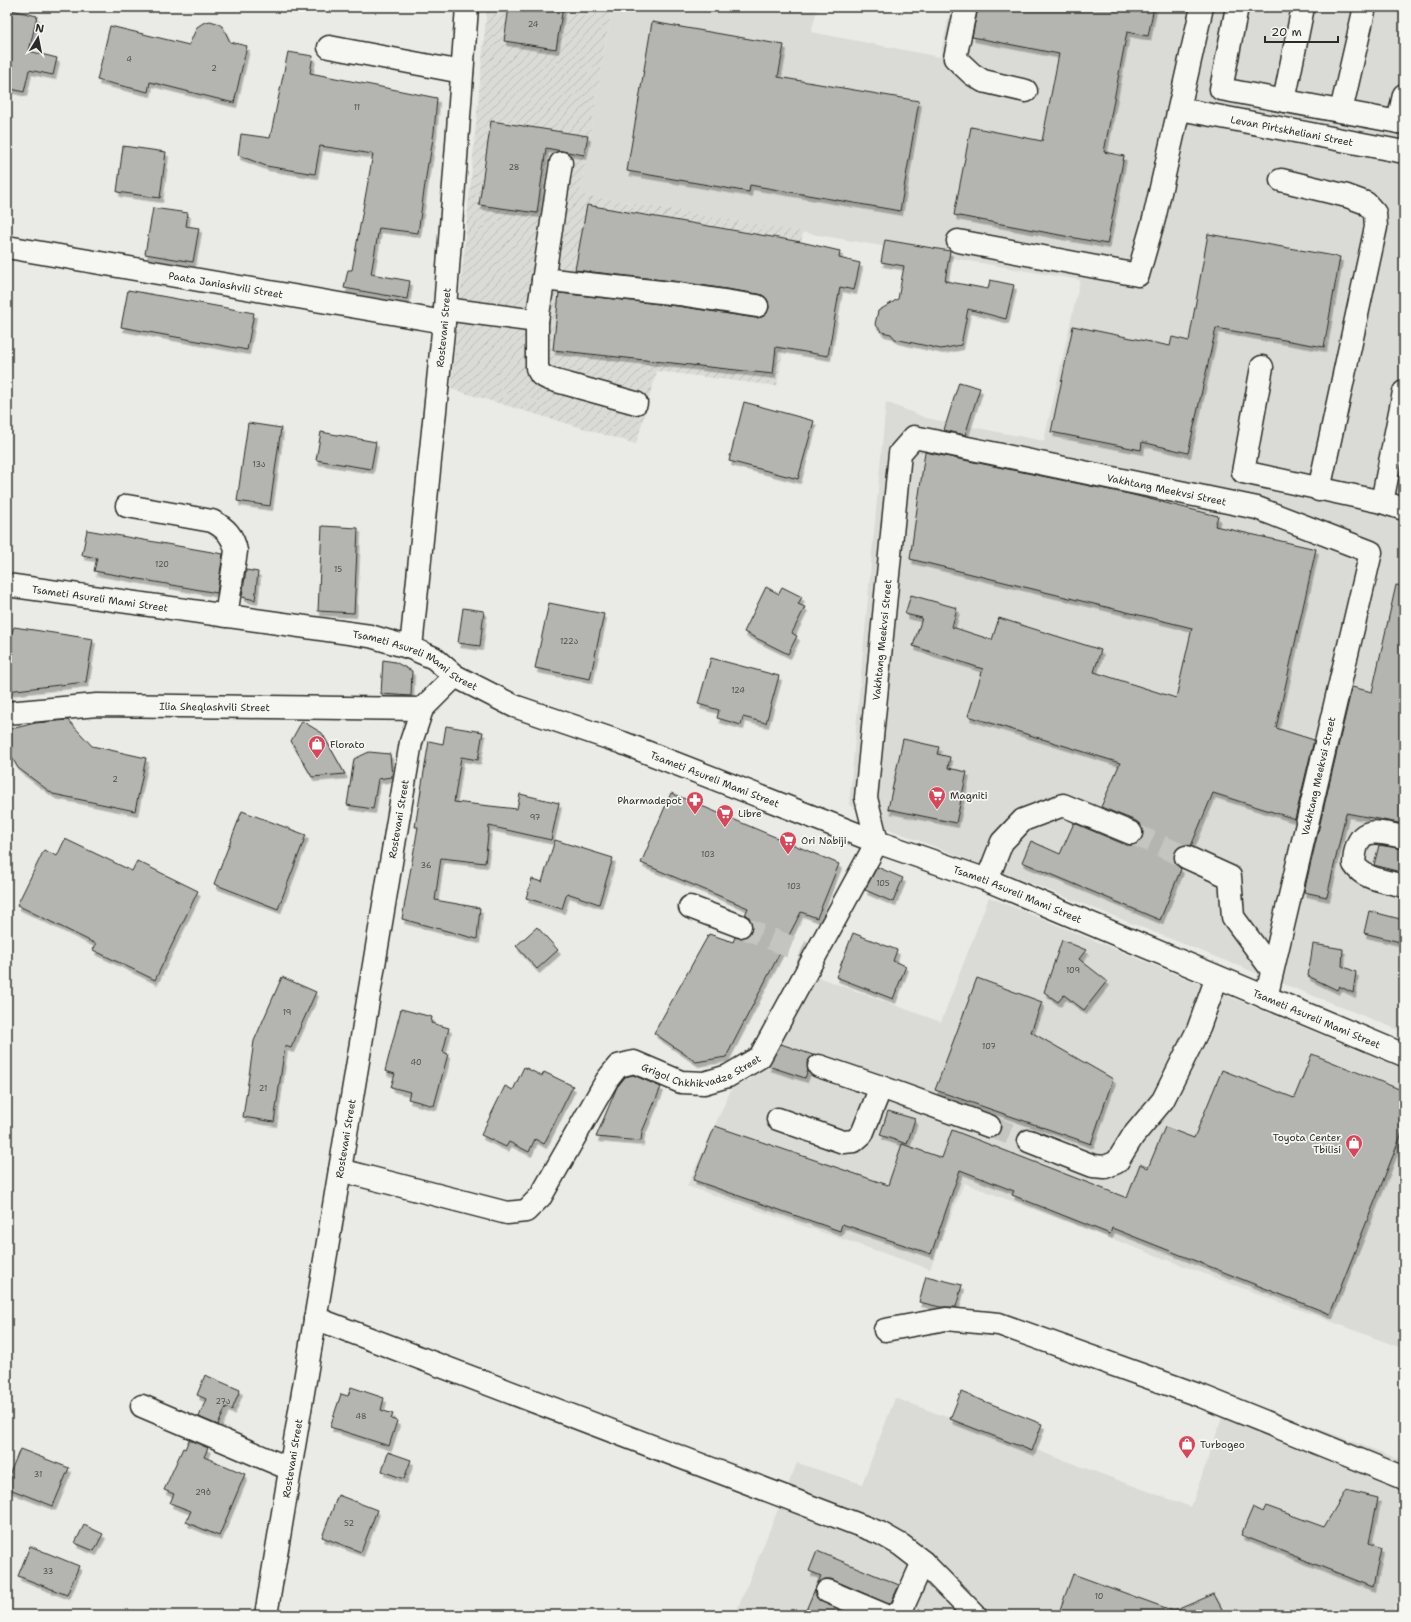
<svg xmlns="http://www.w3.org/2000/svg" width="1411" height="1622" font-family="'Shantell Sans','Noto Sans Georgian',sans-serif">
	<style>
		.built { fill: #dadad6 }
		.industrial { fill: url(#industrial-furrows) }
		.building { fill: #b4b4b1; stroke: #2b2b2b; filter: url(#shadow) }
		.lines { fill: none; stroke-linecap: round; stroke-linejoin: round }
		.minor-tunnel { stroke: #c4c4c1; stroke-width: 22; stroke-dasharray: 22 11; stroke-linecap: butt }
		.minor-casing { stroke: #2b2b2b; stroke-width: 25 }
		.minor { stroke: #f6f6f2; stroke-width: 22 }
		.labels { text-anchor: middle; stroke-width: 3.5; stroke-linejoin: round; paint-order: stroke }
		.number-label { font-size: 8px; fill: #4d4d4c }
		.street-label { font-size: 10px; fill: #2b2b2b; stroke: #f6f6f2 }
		.poi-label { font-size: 10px; fill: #2b2b2b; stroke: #f6f6f2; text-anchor: start }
	</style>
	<defs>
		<pattern id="industrial-furrows" width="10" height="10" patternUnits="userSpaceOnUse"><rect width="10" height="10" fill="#dadad6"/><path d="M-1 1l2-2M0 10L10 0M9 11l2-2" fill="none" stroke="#bbbbb8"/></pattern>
		<filter id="shadow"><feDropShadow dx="2.5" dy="4.5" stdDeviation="0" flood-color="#0004"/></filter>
	</defs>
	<rect width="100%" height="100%" fill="#eaeae6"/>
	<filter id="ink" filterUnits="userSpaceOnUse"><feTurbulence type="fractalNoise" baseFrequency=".025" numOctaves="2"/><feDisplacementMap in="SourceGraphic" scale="8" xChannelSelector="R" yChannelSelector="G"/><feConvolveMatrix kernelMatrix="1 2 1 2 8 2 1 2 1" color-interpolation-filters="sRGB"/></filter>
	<g filter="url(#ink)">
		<path class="built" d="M 612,7 L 818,7 L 811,32 L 940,57 L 951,7 L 1404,7 L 1404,1032 L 1048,890 L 881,826 L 849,805 L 886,402 L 926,418 L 1044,441 L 1080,280 L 580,194 Z
			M 989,897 L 1404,1069 L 1404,1349 L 964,1183 L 930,1269 L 687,1186 L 737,1077 L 750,1080 L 812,975 L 941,1022 Z
			M 1230,1395 L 1404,1461 L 1404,1563 L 1395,1615 L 735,1615 L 797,1463 L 862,1484 L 895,1398 L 1191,1507 Z"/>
		<path class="industrial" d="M 487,7 L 612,7 L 580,194 L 803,232 L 777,386 L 657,371 L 636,444 L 451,389 Z"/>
		<path class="building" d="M 509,7 L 563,7 L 556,49 L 504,41 Z
			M 978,7 L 1154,7 L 1148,36 L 1127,32 L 1104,152 L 1124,156 L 1107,244 L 954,215 L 971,127 L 1042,141 L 1059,54 L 972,37 Z
			M 7,9 L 37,16 L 29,51 L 57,58 L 53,75 L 29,70 L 24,92 L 7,88 Z
			M 210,21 L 217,23 L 223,27 L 230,42 L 247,46 L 234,103 L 150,82 L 148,92 L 97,80 L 110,26 L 189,45 L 197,27 L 203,23 Z
			M 652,22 L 784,45 L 778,77 L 919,101 L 900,211 L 750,185 L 749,192 L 627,171 Z
			M 288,52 L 313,56 L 310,73 L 437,98 L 434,132 L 429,163 L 428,163 L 418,233 L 379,228 L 371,274 L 410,281 L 407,299 L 344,288 L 348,270 L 352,270 L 373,154 L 320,146 L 315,174 L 266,166 L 238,155 L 241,134 L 270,138 Z
			M 491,121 L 588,136 L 584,155 L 546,148 L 537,213 L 479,205 Z
			M 123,146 L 166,152 L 160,198 L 117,192 Z
			M 587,205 L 801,242 L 840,251 L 839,258 L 860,263 L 854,290 L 840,287 L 828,356 L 776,347 L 773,374 L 553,350 L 559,293 L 677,306 L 755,318 L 762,317 L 766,314 L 769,308 L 768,301 L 764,296 L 759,294 L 681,282 L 575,270 Z
			M 153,208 L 188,213 L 186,226 L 199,228 L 193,262 L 145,254 Z
			M 1208,234 L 1340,257 L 1324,347 L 1216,328 L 1188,453 L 1142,442 L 1141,450 L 1051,432 L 1073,326 L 1170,346 L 1172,337 L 1189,341 Z
			M 885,240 L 950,251 L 945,281 L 988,289 L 990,280 L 1014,285 L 1006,319 L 968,309 L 961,345 L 941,349 L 895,339 L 891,334 L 882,332 L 875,324 L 878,311 L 898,299 L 904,266 L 881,262 Z
			M 128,290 L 254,313 L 247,350 L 121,327 Z
			M 959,382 L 980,388 L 965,435 L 944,430 Z
			M 744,402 L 814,421 L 798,479 L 729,461 Z
			M 248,423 L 281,428 L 270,506 L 237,501 Z
			M 321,432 L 376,442 L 371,469 L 316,460 Z
			M 925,452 L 1129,494 L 1218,516 L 1215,526 L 1316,549 L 1276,728 L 1314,740 L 1295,819 L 1213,793 L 1191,846 L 1185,845 L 1179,847 L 1175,852 L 1174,858 L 1176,864 L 1181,869 L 1160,920 L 1022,862 L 1031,841 L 1060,854 L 1074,823 L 1126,845 L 1133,845 L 1139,843 L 1143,837 L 1143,832 L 1141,825 L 1136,821 L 1101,807 L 1120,763 L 968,716 L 983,669 L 913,646 L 922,618 L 905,614 L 911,595 L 957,608 L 952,627 L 992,640 L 999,618 L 1101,650 L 1094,672 L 1176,698 L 1192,628 L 910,559 Z
			M 322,526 L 358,528 L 354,613 L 318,611 Z
			M 87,530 L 223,554 L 217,593 L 94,571 L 97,558 L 82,555 Z
			M 246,570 L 258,572 L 255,600 L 242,597 Z
			M 1396,585 L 1404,586 L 1404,824 L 1346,813 L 1327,897 L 1304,892 L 1352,687 L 1372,692 Z
			M 766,587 L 779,594 L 782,587 L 802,597 L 798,604 L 805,607 L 792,633 L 797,636 L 788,654 L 744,632 Z
			M 549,603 L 604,614 L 590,679 L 535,668 Z
			M 463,608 L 484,611 L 480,646 L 458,643 Z
			M 14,627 L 93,639 L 86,682 L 7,691 L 7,644 Z
			M 711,658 L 779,676 L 766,723 L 743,717 L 741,725 L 717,718 L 719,710 L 698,704 Z
			M 383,660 L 395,662 L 412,671 L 411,696 L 381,694 Z
			M 68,720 L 92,746 L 146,758 L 135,811 L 53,794 L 18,768 L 7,749 L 7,730 L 35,723 Z
			M 302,721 L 322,733 L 345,774 L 312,777 L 291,741 Z
			M 446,726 L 483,732 L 478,760 L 461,757 L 454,802 L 517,809 L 520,794 L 559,803 L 551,840 L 489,826 L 485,863 L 441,858 L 435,900 L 480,908 L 477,939 L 402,919 L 418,827 L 415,827 L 429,741 L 443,744 Z
			M 903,739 L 939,747 L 937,754 L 950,757 L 948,768 L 967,772 L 956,823 L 888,809 Z
			M 369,752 L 390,754 L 392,777 L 378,779 L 373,809 L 347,805 L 354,759 Z
			M 671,793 L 839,864 L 817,918 L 801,912 L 726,1057 L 696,1062 L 654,1033 L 709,934 L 733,942 L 735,937 L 742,938 L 748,935 L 752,931 L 752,924 L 750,918 L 745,915 L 748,908 L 641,863 Z
			M 242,811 L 306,835 L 278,909 L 214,884 Z
			M 65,839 L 132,871 L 137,861 L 198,891 L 155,980 L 93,950 L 96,944 L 17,905 L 44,850 L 57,856 Z
			M 555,840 L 613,858 L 599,904 L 567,893 L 562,909 L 526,898 L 532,879 L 542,882 Z
			M 1379,845 L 1404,849 L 1404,873 L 1374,865 Z
			M 877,867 L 903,878 L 893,902 L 865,890 Z
			M 1369,911 L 1404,920 L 1404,943 L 1364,933 Z
			M 537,927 L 558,950 L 537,969 L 516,946 Z
			M 853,933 L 897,950 L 893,961 L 906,966 L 893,999 L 836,977 Z
			M 1062,940 L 1086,950 L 1079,959 L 1107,981 L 1084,1010 L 1064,995 L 1058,1002 L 1044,992 Z
			M 1313,944 L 1343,949 L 1342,966 L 1356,972 L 1353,993 L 1339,986 L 1337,990 L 1308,976 Z
			M 282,977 L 316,992 L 291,1048 L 285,1046 L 274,1122 L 243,1117 L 254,1041 Z
			M 977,978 L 1042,1002 L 1031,1032 L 1113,1079 L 1091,1144 L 935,1090 Z
			M 401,1009 L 432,1017 L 431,1023 L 449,1028 L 443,1052 L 448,1054 L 434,1106 L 408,1099 L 410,1092 L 391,1087 L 395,1074 L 385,1071 Z
			M 781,1044 L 813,1055 L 807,1062 L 808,1070 L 805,1078 L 768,1066 Z
			M 1312,1054 L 1404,1091 L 1404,1128 L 1330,1314 L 1112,1228 L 1110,1234 L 1012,1195 L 1014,1191 L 960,1170 L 931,1254 L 842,1224 L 840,1231 L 693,1180 L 715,1126 L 888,1185 L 902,1144 L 942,1158 L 952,1130 L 1127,1198 L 1140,1164 L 1148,1168 L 1165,1127 L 1194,1138 L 1222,1070 L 1294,1098 Z
			M 524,1067 L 542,1076 L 544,1072 L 573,1086 L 544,1144 L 535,1139 L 529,1152 L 509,1142 L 506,1147 L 481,1135 L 505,1086 L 513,1090 Z
			M 633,1075 L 661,1087 L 642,1132 L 641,1141 L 596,1137 L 617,1087 L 625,1077 Z
			M 888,1111 L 915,1119 L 907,1144 L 880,1135 Z
			M 926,1276 L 962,1285 L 956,1307 L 940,1307 L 919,1302 Z
			M 205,1375 L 240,1390 L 232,1410 L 226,1407 L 218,1425 L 199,1417 L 206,1399 L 197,1395 Z
			M 351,1387 L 384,1398 L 381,1410 L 393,1414 L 391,1419 L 397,1421 L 389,1446 L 330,1427 L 341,1394 L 348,1396 Z
			M 961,1392 L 1042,1424 L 1032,1451 L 950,1419 Z
			M 189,1440 L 208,1448 L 204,1457 L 245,1474 L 219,1536 L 186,1522 L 191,1511 L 170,1503 L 174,1494 L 164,1490 L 183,1448 L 185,1449 Z
			M 20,1449 L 69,1468 L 53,1506 L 7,1488 L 7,1480 Z
			M 388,1452 L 411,1460 L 404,1479 L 382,1471 Z
			M 1346,1490 L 1378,1498 L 1369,1543 L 1381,1548 L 1373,1587 L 1241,1535 L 1253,1507 L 1263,1512 L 1266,1506 L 1324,1527 Z
			M 338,1495 L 377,1510 L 361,1552 L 322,1537 Z
			M 84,1525 L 103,1534 L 94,1551 L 75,1543 Z
			M 30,1546 L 79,1566 L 67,1595 L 18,1576 Z
			M 817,1551 L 899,1585 L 891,1603 L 889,1604 L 831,1579 L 825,1579 L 817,1584 L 821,1576 L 809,1571 Z
			M 1073,1574 L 1174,1611 L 1214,1594 L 1225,1615 L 1058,1615 Z
			M 815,1589 L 817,1598 L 822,1602 L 852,1615 L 804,1615 Z"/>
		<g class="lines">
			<path class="minor-tunnel" d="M 1131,833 L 1186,857
				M 740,926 L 803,952
				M 989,1126 L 1029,1141"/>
			<g class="minor-casing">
				<g id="minor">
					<path d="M 966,7 L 955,58 L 972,74 L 983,81 L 1026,91"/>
					<path d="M 1237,7 L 1221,89 L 1404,123"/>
					<path d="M 329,47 L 462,72"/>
					<path d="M 1284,101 L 1303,7"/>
					<path id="s1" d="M 1180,109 L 1404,152"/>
					<path d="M 1341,111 L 1365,7"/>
					<path d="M 1398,122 L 1404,95"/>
					<path d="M 1281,180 L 1347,196 L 1366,203 L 1375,213 L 1376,227 L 1319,490"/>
					<path d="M 958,241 L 1138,275 L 1154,219 L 1202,7"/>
					<path id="s2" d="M 7,247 L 444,322"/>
					<path d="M 543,279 L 679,294 L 757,306"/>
					<path d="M 445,309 L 537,321 L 561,163"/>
					<path d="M 537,321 L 537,368 L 541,375 L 549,379 L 636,403"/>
					<path d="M 1262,367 L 1243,472 L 1382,502 L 1404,509"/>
					<path d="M 1382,502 L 1404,392"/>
					<path d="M 127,506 L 212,521 C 226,528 233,536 236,551 L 226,616"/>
					<path id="s3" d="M 7,585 L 370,636 L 411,648 L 434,658 L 455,676 L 514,706 L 623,743 L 877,842 L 987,880 L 1404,1055"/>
					<path id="s4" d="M 411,648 L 444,322 L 467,7"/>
					<path id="s5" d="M 7,713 L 97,705 L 422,709"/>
					<path d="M 1404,837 C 1374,831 1356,824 1354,864 C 1364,880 1387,881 1404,886"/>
					<path d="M 1186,857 L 1230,877 L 1233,917 L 1272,970"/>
					<path d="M 987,880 L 1002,842 L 1023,820 L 1063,805 L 1131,833"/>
					<path d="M 690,907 L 740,926"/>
					<path d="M 819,1066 L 881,1087 L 989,1126"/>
					<path d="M 778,1119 L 843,1142 L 854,1141 L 862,1134 L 881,1087"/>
					<path d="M 1029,1141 L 1093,1166 L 1105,1167 L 1117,1162 L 1133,1136 L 1163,1100 L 1198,1030 L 1217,977"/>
					<path id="s6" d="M 340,1170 L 507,1213 L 526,1211 L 541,1196 L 607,1080 L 618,1066 L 634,1062 L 681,1082 L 704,1083 L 728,1076 L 760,1057 L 877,842 L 866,798 L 900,453 L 914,437 L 1257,508 L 1371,552 L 1266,998"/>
					<path d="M 315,1318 L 880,1533 L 901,1545 L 923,1562 L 975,1615"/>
					<path d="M 885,1330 L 946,1319 L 999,1324 L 1201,1396 L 1404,1478"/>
					<path d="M 142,1406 L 290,1469"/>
					<path d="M 827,1591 L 884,1615"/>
					<path id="s7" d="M 266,1615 L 411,742 L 422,709 L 455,676"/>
					<path d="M 895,1615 L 901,1611 L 923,1562"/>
				</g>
			</g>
			<use href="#minor" class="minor"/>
		</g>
	</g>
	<defs>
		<g id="shop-pin" transform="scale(0.9)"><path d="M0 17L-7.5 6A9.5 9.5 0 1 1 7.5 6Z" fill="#d1495b" stroke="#f6f6f2"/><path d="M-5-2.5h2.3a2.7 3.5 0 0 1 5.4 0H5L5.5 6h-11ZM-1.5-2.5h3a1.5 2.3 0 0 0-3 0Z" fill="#fff"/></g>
		<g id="supermarket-pin" transform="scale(0.9)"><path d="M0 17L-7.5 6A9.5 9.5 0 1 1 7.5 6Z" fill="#d1495b" stroke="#f6f6f2"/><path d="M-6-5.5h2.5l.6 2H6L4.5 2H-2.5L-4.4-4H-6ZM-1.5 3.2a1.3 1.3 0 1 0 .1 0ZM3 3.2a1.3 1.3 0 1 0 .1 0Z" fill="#fff"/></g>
		<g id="pharmacy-pin" transform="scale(0.9)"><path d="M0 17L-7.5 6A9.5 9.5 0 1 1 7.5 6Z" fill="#d1495b" stroke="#f6f6f2"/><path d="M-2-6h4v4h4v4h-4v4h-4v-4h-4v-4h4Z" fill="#fff"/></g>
	</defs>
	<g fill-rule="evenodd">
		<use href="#shop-pin" x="317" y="744"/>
		<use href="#supermarket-pin" x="937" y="795"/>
		<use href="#pharmacy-pin" x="695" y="800"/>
		<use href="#supermarket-pin" x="725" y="813"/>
		<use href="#supermarket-pin" x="788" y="840"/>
		<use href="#shop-pin" x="1354" y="1143"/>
		<use href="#shop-pin" x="1187" y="1444"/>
	</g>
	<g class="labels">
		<g class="number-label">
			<text x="533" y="27">24</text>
			<text x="129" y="62">4</text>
			<text x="214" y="71">2</text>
			<text x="357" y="110">11</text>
			<text x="514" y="170">28</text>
			<text x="259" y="467">13ა</text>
			<text x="162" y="567">120</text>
			<text x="338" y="572">15</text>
			<text x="569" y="644">122ა</text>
			<text x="738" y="693">124</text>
			<text x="115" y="782">2</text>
			<text x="535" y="820">97</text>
			<text x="708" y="857">103</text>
			<text x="426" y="868">36</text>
			<text x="883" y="886">105</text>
			<text x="794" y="889">103</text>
			<text x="1073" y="973">109</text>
			<text x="287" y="1015">19</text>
			<text x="989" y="1049">107</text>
			<text x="416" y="1065">40</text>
			<text x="263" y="1091">21</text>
			<text x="223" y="1404">27ა</text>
			<text x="361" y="1419">48</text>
			<text x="38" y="1477">31</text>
			<text x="203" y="1495">29ბ</text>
			<text x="349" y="1526">52</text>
			<text x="48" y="1574">33</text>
			<text x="1099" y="1599">10</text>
		</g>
		<g class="street-label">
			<text dy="4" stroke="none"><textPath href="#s1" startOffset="114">Levan Pirtskheliani Street</textPath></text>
			<text dy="4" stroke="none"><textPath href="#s2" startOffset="222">Paata Janiashvili Street</textPath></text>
			<text dy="4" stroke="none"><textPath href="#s4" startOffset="322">Rostevani Street</textPath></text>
			<text dy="4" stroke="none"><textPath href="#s6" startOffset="1433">Vakhtang Meekvsi Street</textPath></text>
			<text dy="4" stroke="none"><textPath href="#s3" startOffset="94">Tsameti Asureli Mami Street</textPath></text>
			<text dy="4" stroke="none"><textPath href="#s6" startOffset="966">Vakhtang Meekvsi Street</textPath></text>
			<text dy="4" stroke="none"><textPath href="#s3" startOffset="418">Tsameti Asureli Mami Street</textPath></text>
			<text dy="4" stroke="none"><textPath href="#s5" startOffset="208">Ilia Sheqlashvili Street</textPath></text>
			<text transform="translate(1318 776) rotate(-77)" y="4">Vakhtang Meekvsi Street</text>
			<text dy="4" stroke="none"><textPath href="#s3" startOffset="742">Tsameti Asureli Mami Street</textPath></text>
			<text dy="4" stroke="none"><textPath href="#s7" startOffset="807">Rostevani Street</textPath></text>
			<text dy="4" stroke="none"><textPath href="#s3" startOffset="1066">Tsameti Asureli Mami Street</textPath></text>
			<text dy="4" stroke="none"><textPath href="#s3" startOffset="1390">Tsameti Asureli Mami Street</textPath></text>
			<text dy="4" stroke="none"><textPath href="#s6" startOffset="453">Grigol Chkhikvadze Street</textPath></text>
			<text dy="4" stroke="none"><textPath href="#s7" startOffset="483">Rostevani Street</textPath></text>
			<text dy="4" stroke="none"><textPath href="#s7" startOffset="159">Rostevani Street</textPath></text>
		</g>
		<g class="poi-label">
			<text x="330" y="748">Florato</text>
			<text x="950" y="799">Magniti</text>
			<text x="682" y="804" text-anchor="end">Pharmadepot</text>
			<text x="738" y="817">Libre</text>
			<text x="801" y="844">Ori Nabiji</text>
			<text x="1341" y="1141" text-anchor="end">Toyota Center<tspan x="1341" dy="12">Tbilisi</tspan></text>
			<text x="1200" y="1448">Turbogeo</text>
		</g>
	</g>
	<rect width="1411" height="1622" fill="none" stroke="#f6f6f2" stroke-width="24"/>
	<rect x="12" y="12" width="1387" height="1598" fill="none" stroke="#2b2b2b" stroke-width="1.5" filter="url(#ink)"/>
	<g transform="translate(38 38) rotate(10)" stroke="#f6f6f2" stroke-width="3" paint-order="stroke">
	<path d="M0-3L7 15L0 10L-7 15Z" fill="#2b2b2b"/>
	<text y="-6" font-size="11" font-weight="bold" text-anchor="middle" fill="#2b2b2b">N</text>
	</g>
	<path d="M1265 36v6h73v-6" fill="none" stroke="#2b2b2b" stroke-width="2"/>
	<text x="1271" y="36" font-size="12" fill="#2b2b2b" stroke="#f6f6f2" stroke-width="3" paint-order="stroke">20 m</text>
</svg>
